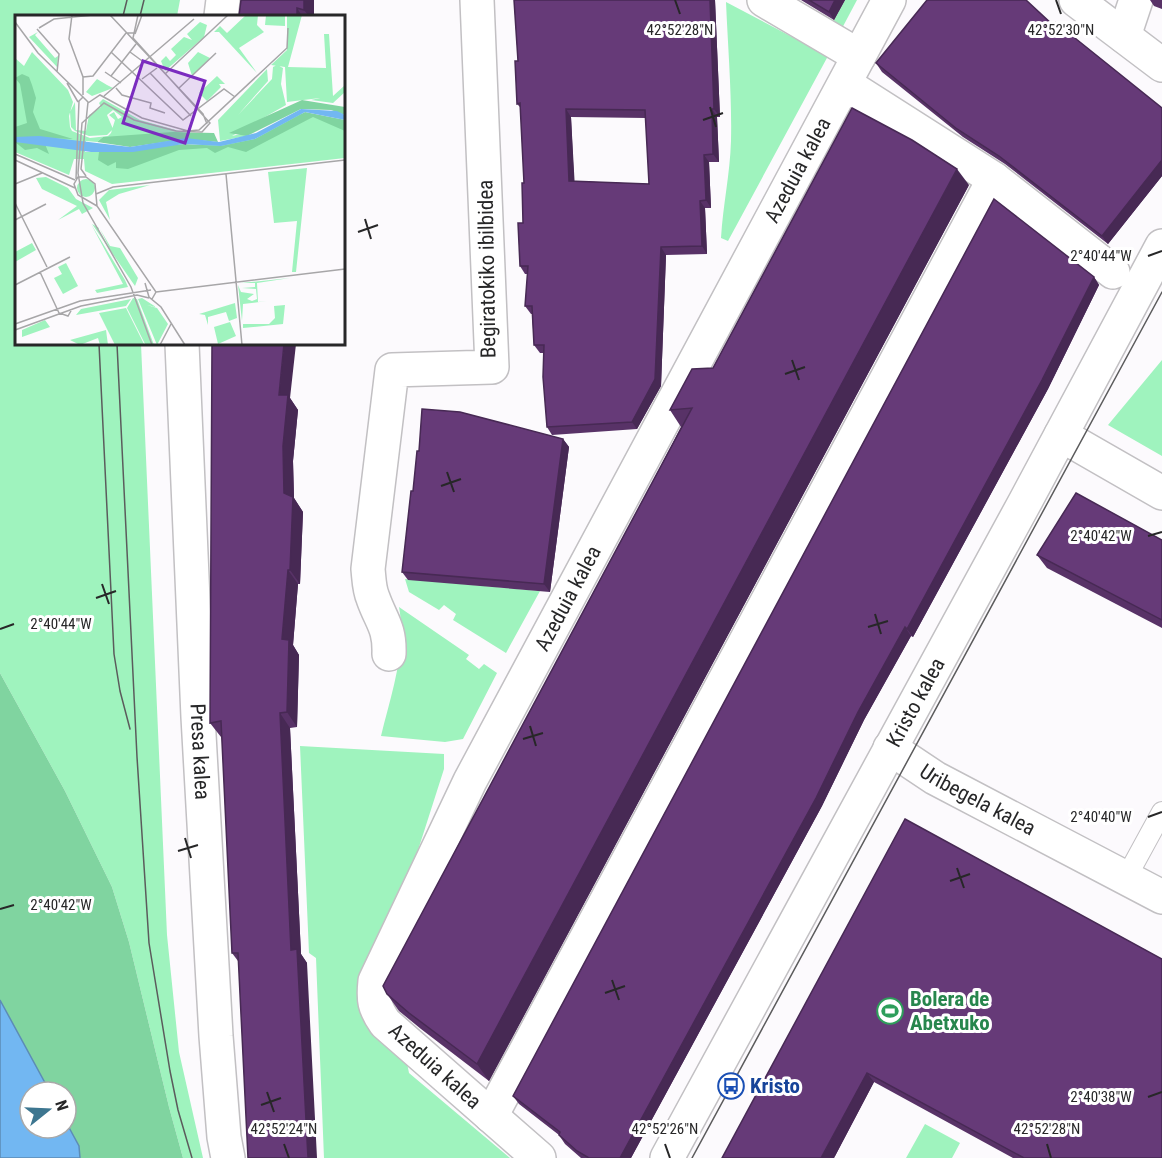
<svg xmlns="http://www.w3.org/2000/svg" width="1162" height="1158" font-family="'Roboto Condensed',sans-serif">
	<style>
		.green { fill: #9ff3be }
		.forest { fill: #80d4a0 }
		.water { fill: #72b7f2; stroke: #5c8cb5; stroke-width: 1.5 }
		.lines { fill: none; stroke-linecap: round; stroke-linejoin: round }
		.service-casing { stroke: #c2c0c3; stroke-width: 22 }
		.minor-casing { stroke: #c2c0c3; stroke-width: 36 }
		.service { stroke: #fff; stroke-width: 20 }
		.minor { stroke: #fff; stroke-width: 33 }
		.tram { stroke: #5b5b5c; stroke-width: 1.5 }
		.wall { fill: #583267; fill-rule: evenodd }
		.shaded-wall { fill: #472954 }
		.building { fill: #663a78; stroke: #472954; stroke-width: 1.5; fill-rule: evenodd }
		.ticks { fill: none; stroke: #272728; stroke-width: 2 }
		.labels { text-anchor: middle; stroke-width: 6; stroke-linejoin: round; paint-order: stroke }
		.street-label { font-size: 21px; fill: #272728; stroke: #fff }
		.leisure-label { font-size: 21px; font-weight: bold; fill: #27864d; stroke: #fff; text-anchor: start }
		.transit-label { font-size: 21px; font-weight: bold; fill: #164399; stroke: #fff; text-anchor: start }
		.inset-road { fill: none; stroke: #a7a6a8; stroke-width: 1.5 }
		.view { fill: #7b2cbf; fill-opacity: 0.15; stroke: #7b2cbf; stroke-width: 3 }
		.inset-edge { fill: none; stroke: #272728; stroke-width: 3 }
		.ticks-label { font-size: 15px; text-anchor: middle; fill: #272728; stroke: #fff; stroke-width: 6; stroke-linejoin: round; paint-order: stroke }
	</style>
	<rect width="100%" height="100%" fill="#fcfafd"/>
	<path class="green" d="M 0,0 L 180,0 L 177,16 L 16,16 L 16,344 L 141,344 L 167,935 L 179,1052 L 203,1158 L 183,1158 L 169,1107 L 129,942 L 112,887 L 65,791 L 0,673 Z
		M 845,0 L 857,0 L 840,32 L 831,25 Z
		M 726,2 L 828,56 L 728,241 L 721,238 C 723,205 730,174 731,141 C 732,95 728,49 726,2 Z
		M 1162,360 L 1162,456 L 1108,425 Z
		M 405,579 L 540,591 L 506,653 L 453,620 L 456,614 L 444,605 L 439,610 L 409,592 Z
		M 399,607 L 469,655 L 466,659 L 479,669 L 484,664 L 497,673 L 463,739 L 445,742 L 381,736 C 391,695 407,650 399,607 Z
		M 300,746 L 444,754 L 444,769 L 412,869 L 361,976 L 407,1063 L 409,1073 L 510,1158 L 324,1158 L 316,958 L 309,953 Z
		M 925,1124 L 960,1143 L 952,1158 L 906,1158 Z"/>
	<path class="forest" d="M 0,673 L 65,791 L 112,887 L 129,942 L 169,1107 L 183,1158 L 80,1158 L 79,1146 L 66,1122 L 66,1092 L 50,1092 L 0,1000 Z"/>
	<path class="water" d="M 0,1000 L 50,1092 L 30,1092 L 30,1128 L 66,1128 L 66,1122 L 79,1146 L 80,1158 L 0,1158 Z"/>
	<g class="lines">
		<g class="service-casing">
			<path id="service" d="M 1126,878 L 1162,812"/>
		</g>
		<g class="minor-casing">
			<g id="minor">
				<path d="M 764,0 L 859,56"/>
				<path d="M 1076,0 L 1162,65"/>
				<path d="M 221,16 L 223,0"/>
				<path d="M 1124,36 L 1136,0"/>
				<path d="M 845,84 L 994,179 L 1113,272"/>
				<path id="s1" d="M 182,344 L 198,717 L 216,1036 L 224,1137 L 228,1158"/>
				<path d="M 1061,435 L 1162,493"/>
				<path d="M 389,654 C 390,627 381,621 373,598 C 369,589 369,578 368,569 L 392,370 L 492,367 L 477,0"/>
				<path id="s2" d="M 890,748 L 935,778 L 1162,897"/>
				<path d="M 491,1116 L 994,179"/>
				<path id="s3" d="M 539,1158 L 385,1023 C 374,1007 373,1000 375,981 L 470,781 L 889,0"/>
				<path id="s4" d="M 667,1158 L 1025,502 L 1162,246"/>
			</g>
		</g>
		<use href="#service" class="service"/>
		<use href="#minor" class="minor"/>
		<path class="tram" d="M 123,16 L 127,0
			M 140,16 L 144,0
			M 99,344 L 114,654 L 120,691 L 130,729
			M 117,344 L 137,757 L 149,943 L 170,1071 L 178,1110 L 192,1158
			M 692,1158 L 1162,292"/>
	</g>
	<path class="wall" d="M 241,0 L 314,0 L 314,16 L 239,16 Z
		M 514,0 L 715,0 L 720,117 L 717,117 L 719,162 L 709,162 L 711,208 L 705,208 L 707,254 L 666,255 L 661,386 L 637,429 L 552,435 L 547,427 L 544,353 L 540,353 L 534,345 L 532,314 L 531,314 L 525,306 L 528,274 L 525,274 L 520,266 L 523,223 L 524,183 L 521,108 L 517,104 L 518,61 ZM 571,117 L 646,118 L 649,184 L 574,181 Z
		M 801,0 L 845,0 L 834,20 Z
		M 1150,0 L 1162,0 L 1162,9 L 1154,6 Z
		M 1053,25 L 1162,108 L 1162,176 L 1108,244 L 1005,164 L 963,137 L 882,72 L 876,63 Z
		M 969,185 L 489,1081 L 421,1029 L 399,1011 L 387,994 L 681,427 L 670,410 L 713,368 Z
		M 1094,277 L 1099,285 L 1048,389 L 913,637 L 911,636 L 864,720 L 822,806 L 631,1158 L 581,1158 L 565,1144 L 559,1135 L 519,1104 L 513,1096 Z
		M 290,398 L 298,410 L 293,461 L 294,498 L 303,512 L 300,584 L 298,584 L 293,645 L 299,655 L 297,727 L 290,728 L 301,954 L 307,963 L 238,961 L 232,953 L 222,737 L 221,737 L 210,723 Z
		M 563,439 L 569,447 L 550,592 L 408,580 L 402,572 L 419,451 Z
		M 1162,540 L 1162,628 L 1047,568 L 1037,555 Z
		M 905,819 L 1162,1158 L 1013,1158 L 874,1082 L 834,1158 Z"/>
	<path class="shaded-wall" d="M 304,0 L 314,0 L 314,16 L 309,16 L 304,10 Z
		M 710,0 L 715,0 L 720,117 L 714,109 Z
		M 835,0 L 845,0 L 834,20 L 829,12 Z
		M 297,8 L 302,16 L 297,16 Z
		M 566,109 L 571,117 L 575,189 L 569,181 Z
		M 712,109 L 717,117 L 719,162 L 713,154 Z
		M 704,155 L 709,162 L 711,208 L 706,200 Z
		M 1162,160 L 1162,176 L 1108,244 L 1102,236 Z
		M 957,169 L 969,185 L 489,1081 L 477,1064 Z
		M 700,201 L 705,208 L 707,254 L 702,246 Z
		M 661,247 L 666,255 L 661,386 L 637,429 L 632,422 Z
		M 1094,277 L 1099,285 L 1048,389 L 913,637 L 907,629 Z
		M 284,344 L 296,344 L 290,398 L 298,410 L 293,461 L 294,498 L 303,512 L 300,584 L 290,570 L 284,493 L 279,395 Z
		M 563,439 L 569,447 L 550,592 L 544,584 Z
		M 288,570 L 298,584 L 293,645 L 299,655 L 297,727 L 287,712 L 282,639 Z
		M 905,627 L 911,636 L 864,720 L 822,806 L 631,1158 L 620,1158 L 858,712 Z
		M 280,713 L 290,728 L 301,954 L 307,963 L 317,1158 L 308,1158 L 291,950 Z
		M 867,1073 L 874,1082 L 834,1158 L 821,1158 Z"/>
	<path class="building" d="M 241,0 L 304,0 L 304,10 L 297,8 L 297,16 L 239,16 Z
		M 514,0 L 710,0 L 714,109 L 712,109 L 713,154 L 704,155 L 706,200 L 700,201 L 702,246 L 661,247 L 655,379 L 632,422 L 547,427 L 543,377 L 544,345 L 534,345 L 532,306 L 525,306 L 528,266 L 520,266 L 518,223 L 523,223 L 522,183 L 524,183 L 520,103 L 517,104 L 515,61 L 518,61 ZM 566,109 L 645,110 L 649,184 L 569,181 Z
		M 809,0 L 835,0 L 829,12 Z
		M 927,0 L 1026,0 L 1053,25 L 1055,22 L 1162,108 L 1162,160 L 1102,236 L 999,156 L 957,129 L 876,63 Z
		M 852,108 L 912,140 L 957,169 L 477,1064 L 409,1013 L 387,994 L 383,986 L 692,408 L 670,410 L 692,369 L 713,368 Z
		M 994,199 L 1094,277 L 1042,380 L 907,629 L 905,627 L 858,712 L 816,798 L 620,1158 L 589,1158 L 577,1151 L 559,1135 L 560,1132 L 513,1096 Z
		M 212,344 L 284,344 L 279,395 L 288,395 L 283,446 L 284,493 L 293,497 L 290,570 L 288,570 L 282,639 L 289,640 L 287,712 L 280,713 L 291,950 L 297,949 L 308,1158 L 248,1158 L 238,953 L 232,953 L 221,721 L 210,723 Z
		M 422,409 L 460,412 L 563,439 L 544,584 L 402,572 L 411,491 L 413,491 L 417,451 L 419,451 Z
		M 1076,493 L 1162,540 L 1162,620 L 1037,555 Z
		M 905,819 L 1162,959 L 1162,1158 L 1024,1158 L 867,1073 L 821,1158 L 722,1158 Z"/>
	<path class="ticks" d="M 675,0 L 680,14M 1056,0 L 1061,14M 710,107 L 716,127M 703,120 L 723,113M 365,219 L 371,239M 358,232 L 378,225M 1148,256 L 1162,251M 792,360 L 799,380M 785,374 L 805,367M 447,472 L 454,492M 441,486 L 461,479M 1148,536 L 1162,532M 102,584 L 109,604M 96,598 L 116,591M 875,614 L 881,634M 868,627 L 888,621M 0,629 L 14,624M 530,726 L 536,746M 523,739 L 543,733M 1148,817 L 1162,812M 185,838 L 191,858M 178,851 L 198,845M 957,868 L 964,888M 950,881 L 970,874M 0,909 L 14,905M 612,980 L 619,1000M 605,993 L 625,986M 267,1092 L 274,1112M 1148,1097 L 1162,1092M 261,1105 L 281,1098M 284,1144 L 289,1158M 665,1144 L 670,1158M 1047,1144 L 1051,1158"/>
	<defs>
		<g id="stadium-ring" transform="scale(1.35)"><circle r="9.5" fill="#fff" stroke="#2e9e5b" stroke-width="1.5"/><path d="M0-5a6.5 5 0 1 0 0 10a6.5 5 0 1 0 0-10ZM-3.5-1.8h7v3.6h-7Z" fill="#2e9e5b"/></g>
		<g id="bus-ring" transform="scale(1.35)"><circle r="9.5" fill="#fff" stroke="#1a4fb4" stroke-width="1.5"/><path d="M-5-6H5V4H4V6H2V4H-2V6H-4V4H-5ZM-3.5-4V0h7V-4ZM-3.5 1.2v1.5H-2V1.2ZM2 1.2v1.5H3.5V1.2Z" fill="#1a4fb4"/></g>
	</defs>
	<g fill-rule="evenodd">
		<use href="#stadium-ring" x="890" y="1011"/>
		<use href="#bus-ring" x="731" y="1086"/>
	</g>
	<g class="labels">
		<g class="street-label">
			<text dy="7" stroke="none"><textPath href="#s3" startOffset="1164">Azeduia kalea</textPath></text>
			<text transform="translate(487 269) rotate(-91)" y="7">Begiratokiko ibilbidea</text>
			<text dy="7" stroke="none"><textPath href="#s3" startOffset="678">Azeduia kalea</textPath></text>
			<text dy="7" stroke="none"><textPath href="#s4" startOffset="519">Kristo kalea</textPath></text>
			<text dy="7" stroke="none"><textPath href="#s1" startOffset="408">Presa kalea</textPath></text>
			<text dy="7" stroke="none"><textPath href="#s2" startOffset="102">Uribegela kalea</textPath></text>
			<text transform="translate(435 1066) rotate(42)" y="7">Azeduia kalea</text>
		</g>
		<g class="leisure-label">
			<text x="910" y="1006">Bolera de<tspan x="910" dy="24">Abetxuko</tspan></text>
		</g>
		<g class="transit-label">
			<text x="750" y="1093">Kristo</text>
		</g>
	</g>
	<g transform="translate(15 15)">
		<rect width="330" height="330" fill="#fcfafd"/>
		<path d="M 231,0 L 243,0 L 242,10 L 249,17 L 224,33 L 242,58 L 204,17 L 199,17 L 205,11 L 212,18 ZM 251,0 L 270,0 L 270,11 L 250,10 ZM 272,0 L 287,0 L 273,52 L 311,53 L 309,19 L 314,19 L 318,81 L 329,71 L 330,77 L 318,88 L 296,85 L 305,83 L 272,87 L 270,52 L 256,50 L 272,35 ZM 185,7 L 192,10 L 189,22 L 150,56 L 146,46 L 151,41 L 155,46 L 161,40 L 156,34 L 169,22 L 177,25 L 172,19 ZM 23,17 L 20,20 L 40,43 L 43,41 L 42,52 L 14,22 ZM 17,37 L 53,75 L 58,87 L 54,101 L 55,112 L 57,116 L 75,123 L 93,121 L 96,118 L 100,105 L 94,100 L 99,97 L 103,104 L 107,102 L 98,95 L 92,100 L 98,114 L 92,120 L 74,121 L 60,116 L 56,112 L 55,97 L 60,87 L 61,115 L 71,116 L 74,100 L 86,92 L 84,88 L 88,84 L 125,105 L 168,117 L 191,115 L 115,123 L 88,122 L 82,127 L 71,126 L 70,137 L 105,137 L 240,124 L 283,98 L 330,105 L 330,143 L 97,169 L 70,156 L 69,144 L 59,144 L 54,160 L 0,137 L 0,43 L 9,51 ZM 183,37 L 195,43 L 177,61 L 173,48 ZM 262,50 L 268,53 L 266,69 L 271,90 L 217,121 L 230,118 L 232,121 L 205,126 L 203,105 L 252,54 L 253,66 L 223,100 L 257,64 L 258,52 ZM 202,61 L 210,69 L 204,69 L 206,72 L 192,86 L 184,78 ZM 82,64 L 92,70 L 98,73 L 77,81 L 71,77 ZM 292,153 L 281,257 L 277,257 L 282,206 L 259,208 L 253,157 ZM 31,162 L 53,173 L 61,184 L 78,193 L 67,199 L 64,194 L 43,205 L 62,191 L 27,174 L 21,163 ZM62 173a9 9 0 1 1 18 0a9 9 0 1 1-18 0ZM 135,170 L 104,179 L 91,187 L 95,205 L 84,185 L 94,175 ZM 76,209 L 110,265 L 113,272 L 82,278 L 80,275 L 108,269 ZM 77,209 L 84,213 L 83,215 L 94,232 L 85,214 L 95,231 L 105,233 L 123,263 L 120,271 ZM 17,228 L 21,235 L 0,247 L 0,237 ZM 51,248 L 63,271 L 48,279 L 39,263 L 47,259 L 43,252 ZM 275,263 L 242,268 L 243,287 L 252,286 L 228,289 L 227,306 L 223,270 L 226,277 L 239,279 L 232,284 L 237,286 L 242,284 L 241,274 L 227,273 L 240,272 L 240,268 L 226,268 ZM 118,283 L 122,284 L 139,330 L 130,329 L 112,293 ZM 127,283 L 141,292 L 132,290 L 142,293 L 153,309 L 142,330 L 123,284 ZM 116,284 L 111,291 L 61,300 L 66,294 ZM 220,288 L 222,303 L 214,306 L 211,297 L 193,302 L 193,310 L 190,300 L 184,299 ZM 270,290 L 268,309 L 228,313 L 228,309 L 254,309 L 260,303 L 259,291 ZM 111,293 L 129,329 L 128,330 L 100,330 L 84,298 ZM 30,305 L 35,312 L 7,322 L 7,315 ZM 215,307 L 221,321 L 203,329 L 199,312 ZM 91,315 L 93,330 L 85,330 L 83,323 L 65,330 L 55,325 Z" fill="#9ff3be"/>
		<path d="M 7,59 L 14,62 L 17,70 L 21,83 L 18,97 L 25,114 L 58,124 L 0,122 L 0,112 L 12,108 L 5,69 L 0,63 ZM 287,85 L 330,92 L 330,100 L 316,95 L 286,94 L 232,121 L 214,118 ZM 290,97 L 330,105 L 330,116 L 298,102 L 231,137 L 213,132 L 200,138 L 192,133 L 164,135 L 113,154 L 101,153 L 101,147 L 93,151 L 83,145 L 84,137 L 169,129 L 206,131 L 240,124 ZM 158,117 L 199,118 L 203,127 L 171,124 L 115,132 L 82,127 L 88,122 ZM 0,127 L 30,129 L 34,139 L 22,133 L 10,135 Z" fill="#80d4a0"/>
		<path d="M 286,94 L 322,96 L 330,100 L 330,105 L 290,97 L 240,124 L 206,131 L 169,129 L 118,137 L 76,137 L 0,127 L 0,122 L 24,121 L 115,132 L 171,123 L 204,127 L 241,118 Z" fill="#72b7f2"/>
		<path class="inset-road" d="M 57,0 L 54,24 L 68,62 L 68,80M 95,0 L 188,99 L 192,109M 123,0 L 118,23 L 195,108 L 187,117 L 161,116 L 119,105 L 89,88 L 67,108 L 63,158 L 68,188 L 116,272 L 137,330M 0,7 L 23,38 L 69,83M 24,13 L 39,4 L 78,0M 22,14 L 44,39 L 42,57M 120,19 L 127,0M 96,37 L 168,105 L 209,74 L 220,82M 115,37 L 130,48M 90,57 L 106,68M 135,58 L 176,101M 150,59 L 213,0M 96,61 L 121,29M 68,62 L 78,61 L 111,18 L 120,18M 127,64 L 142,53M 52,68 L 63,87M 101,73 L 107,80 L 136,88 L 135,93 L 150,98M 164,73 L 201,38M 89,81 L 179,4M 73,88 L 85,80 L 127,103 L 173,116 L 184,115 L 272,33 L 273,13M 0,139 L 60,165M 0,145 L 60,173M 211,159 L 227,330M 61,164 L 64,86 L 68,82 L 73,87 L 66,154 L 71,161M 0,169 L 27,158M 81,179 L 98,172 L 330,145M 0,188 L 32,252M 82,191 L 63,180 L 59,169 L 63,162 L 71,162 L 80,169 L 82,191 L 141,277 L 137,284M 0,205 L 31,189M 25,257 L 44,298 L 53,301 L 57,294M 130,268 L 134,282 L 146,292 L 170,330M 0,270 L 55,242M 141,277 L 330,254M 0,309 L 65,286 L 136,275M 0,315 L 66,291 L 122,280 L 134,283M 145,330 L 156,309"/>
		<path class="view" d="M 128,46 L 190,66 L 170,128 L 108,108 Z"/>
		<rect width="330" height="330" class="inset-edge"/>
	</g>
	<g class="ticks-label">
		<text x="680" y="35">42°52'28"N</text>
		<text x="1061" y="35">42°52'30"N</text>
		<text x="1101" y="261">2°40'44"W</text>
		<text x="1101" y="541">2°40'42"W</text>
		<text x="61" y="629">2°40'44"W</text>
		<text x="1101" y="822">2°40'40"W</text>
		<text x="61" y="910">2°40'42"W</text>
		<text x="1101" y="1102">2°40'38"W</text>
		<text x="284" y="1134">42°52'24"N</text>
		<text x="665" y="1134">42°52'26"N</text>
		<text x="1047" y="1134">42°52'28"N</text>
	</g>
	<g transform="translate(48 1110) rotate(72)"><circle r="28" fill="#ffffff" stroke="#a9a9a9" stroke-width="1.5"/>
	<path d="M0-4.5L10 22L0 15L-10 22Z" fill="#3d7690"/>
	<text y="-9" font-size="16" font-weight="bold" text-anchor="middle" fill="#272728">N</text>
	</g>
</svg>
